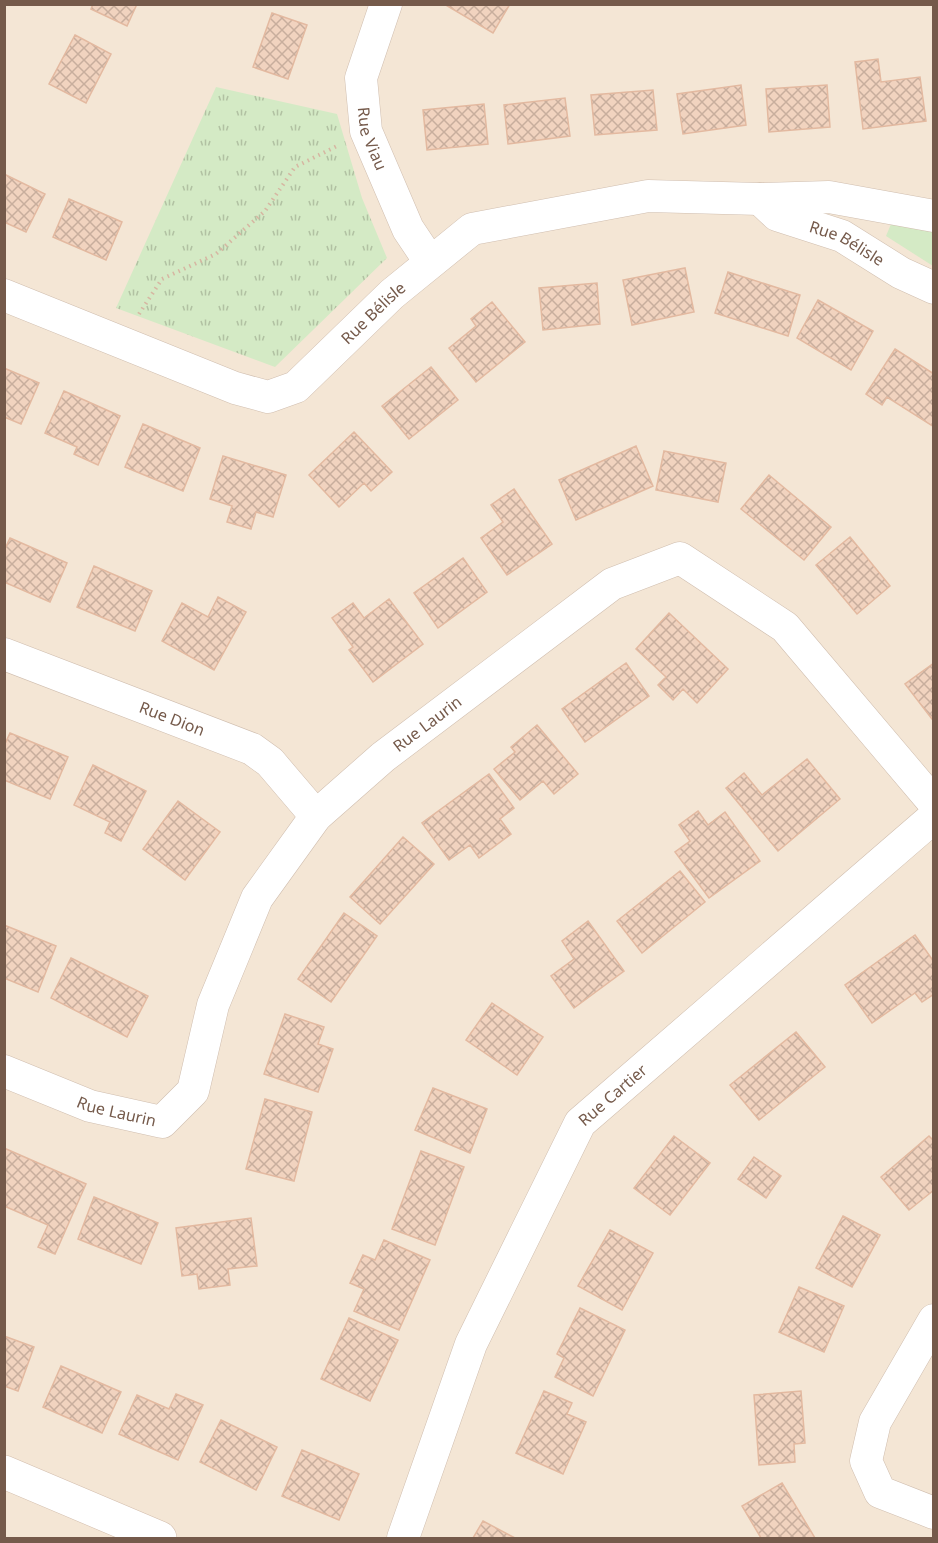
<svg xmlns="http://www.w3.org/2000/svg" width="938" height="1543" font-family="'Noto Sans',sans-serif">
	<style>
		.residential { fill: #f4e6d5 }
		.grass { fill: #d4eac5 }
		.park { fill: url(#park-tufts) }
		.building { fill: url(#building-cross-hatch); stroke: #e3b9a0; stroke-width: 1.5 }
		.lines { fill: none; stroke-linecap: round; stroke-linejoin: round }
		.street-casing { stroke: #d0beaf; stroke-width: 33 }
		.secondary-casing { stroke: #d3bead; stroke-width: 34 }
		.path { stroke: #d6b6a2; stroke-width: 4; stroke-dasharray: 1.5 4.5; stroke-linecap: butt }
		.street { stroke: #fff; stroke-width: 32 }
		.secondary { stroke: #fff; stroke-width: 33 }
		.labels { text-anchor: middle; stroke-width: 5; stroke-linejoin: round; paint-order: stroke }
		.street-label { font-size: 16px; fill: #755a4b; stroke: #fff8ed }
	</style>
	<defs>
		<pattern id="park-tufts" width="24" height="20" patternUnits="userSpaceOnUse" patternTransform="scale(1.5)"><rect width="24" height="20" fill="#d4eac5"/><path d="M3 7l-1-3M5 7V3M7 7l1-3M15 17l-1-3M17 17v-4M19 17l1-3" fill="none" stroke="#b1c1a2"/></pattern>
		<pattern id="building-cross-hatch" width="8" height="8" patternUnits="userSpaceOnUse" patternTransform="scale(1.5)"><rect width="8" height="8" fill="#f1d3bf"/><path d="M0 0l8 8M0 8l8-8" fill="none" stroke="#c8ae9d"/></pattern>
	</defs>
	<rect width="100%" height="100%" fill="#fcf4e7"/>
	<path class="residential" d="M 5,5 L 933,5 L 933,1538 L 5,1538 Z"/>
	<path class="grass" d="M 891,224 L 933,229 L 933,266 L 886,236 Z"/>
	<path class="park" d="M 216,87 L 337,114 L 362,198 L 387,258 L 275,367 L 116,308 Z"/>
	<path class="building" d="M 93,4 L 137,4 L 127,26 L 91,9 Z
		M 444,4 L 510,4 L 493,33 Z
		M 272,13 L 307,25 L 288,79 L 253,67 Z
		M 75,35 L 111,54 L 86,103 L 49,84 Z
		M 878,59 L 881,82 L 920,77 L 926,121 L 863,129 L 855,62 Z
		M 741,85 L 746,125 L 683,134 L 677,94 Z
		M 827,85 L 830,127 L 769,132 L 766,89 Z
		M 653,90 L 657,130 L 595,135 L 591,95 Z
		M 565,98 L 570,136 L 508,144 L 504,105 Z
		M 484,104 L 488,144 L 427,150 L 423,110 Z
		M 4,174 L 45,194 L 26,232 L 4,222 Z
		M 69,199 L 122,222 L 106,260 L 53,237 Z
		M 685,268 L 694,312 L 632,325 L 623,280 Z
		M 728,272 L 800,295 L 788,336 L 715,313 Z
		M 597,283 L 600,324 L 543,330 L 539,288 Z
		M 818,300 L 873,331 L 851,370 L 797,338 Z
		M 492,302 L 525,342 L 476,382 L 449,348 L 476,326 L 471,319 Z
		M 895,349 L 934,374 L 934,427 L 887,397 L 882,405 L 866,394 Z
		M 431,367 L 458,400 L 409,439 L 382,406 Z
		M 4,368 L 39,383 L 21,424 L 4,417 Z
		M 64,391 L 120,416 L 98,465 L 74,454 L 77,447 L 45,433 Z
		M 143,424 L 200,448 L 183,491 L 125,467 Z
		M 354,432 L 392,472 L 371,491 L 364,483 L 339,507 L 309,475 Z
		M 636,446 L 653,486 L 576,520 L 559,480 Z
		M 664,451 L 726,463 L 718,502 L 656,490 Z
		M 223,456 L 286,475 L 273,517 L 256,512 L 251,529 L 227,522 L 232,506 L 210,499 Z
		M 769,475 L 831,527 L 804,560 L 741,509 Z
		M 514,489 L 552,544 L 507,575 L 481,538 L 503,522 L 491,505 Z
		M 850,537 L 890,586 L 857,614 L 816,565 Z
		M 10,538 L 67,563 L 50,602 L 4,582 L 4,551 Z
		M 463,558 L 487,592 L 438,628 L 414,593 Z
		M 94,566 L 152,591 L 135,631 L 77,607 Z
		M 218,597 L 246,612 L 214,670 L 162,641 L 182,603 L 208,617 Z
		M 389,599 L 423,644 L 373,682 L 349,650 L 353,647 L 332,618 L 353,603 L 364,618 Z
		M 669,613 L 728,669 L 697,703 L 683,689 L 673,700 L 658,685 L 666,677 L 636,649 Z
		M 626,663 L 649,696 L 585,742 L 562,709 Z
		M 934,663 L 934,718 L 932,719 L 905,684 Z
		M 537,725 L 578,774 L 554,794 L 543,781 L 520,800 L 494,769 L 515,752 L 511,747 Z
		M 10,733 L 68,757 L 50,799 L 4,780 L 4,746 Z
		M 807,759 L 840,799 L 778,851 L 726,788 L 744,773 L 762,795 Z
		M 93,765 L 146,791 L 121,841 L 105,833 L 110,822 L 74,805 Z
		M 489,774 L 514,808 L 500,819 L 511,834 L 479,858 L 470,845 L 449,860 L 422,823 Z
		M 178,801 L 220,832 L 185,880 L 143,849 Z
		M 698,811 L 708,825 L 725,812 L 760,861 L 709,898 L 675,852 L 690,841 L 679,825 Z
		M 403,837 L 434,864 L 380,924 L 350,897 Z
		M 680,871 L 705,902 L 642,953 L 617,921 Z
		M 344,913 L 377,936 L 331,1002 L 298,979 Z
		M 588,921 L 624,971 L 574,1008 L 551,976 L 574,959 L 562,941 Z
		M 4,925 L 56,946 L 38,992 L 4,978 Z
		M 915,935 L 934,962 L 934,994 L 922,1002 L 915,993 L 872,1023 L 845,985 Z
		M 71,958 L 148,996 L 127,1037 L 51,998 Z
		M 492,1003 L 543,1037 L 517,1075 L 466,1040 Z
		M 285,1014 L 324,1027 L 318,1044 L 333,1049 L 318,1092 L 264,1074 Z
		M 796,1032 L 825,1067 L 759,1120 L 730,1085 Z
		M 433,1088 L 487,1109 L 470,1153 L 415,1130 Z
		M 265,1099 L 312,1112 L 294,1181 L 246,1169 Z
		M 674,1136 L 710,1163 L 670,1215 L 634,1188 Z
		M 929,1136 L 934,1141 L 934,1190 L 909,1210 L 881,1177 Z
		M 4,1148 L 86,1184 L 55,1254 L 38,1247 L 48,1225 L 4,1206 Z
		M 421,1151 L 464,1167 L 435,1245 L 392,1229 Z
		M 754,1157 L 781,1176 L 766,1198 L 738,1179 Z
		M 94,1197 L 158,1223 L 141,1264 L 78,1239 Z
		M 843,1216 L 880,1235 L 852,1287 L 816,1268 Z
		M 251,1218 L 257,1266 L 228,1269 L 230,1285 L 199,1289 L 197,1274 L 182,1276 L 176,1228 Z
		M 610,1230 L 653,1253 L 622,1310 L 578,1286 Z
		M 384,1240 L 430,1260 L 399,1330 L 354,1311 L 364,1289 L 350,1283 L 363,1255 L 375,1260 Z
		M 799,1287 L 844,1306 L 824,1352 L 779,1332 Z
		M 580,1308 L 625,1330 L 593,1396 L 555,1377 L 564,1358 L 557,1354 Z
		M 349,1318 L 398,1340 L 370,1401 L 321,1379 Z
		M 4,1336 L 34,1347 L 18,1391 L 4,1386 Z
		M 61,1366 L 121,1392 L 102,1433 L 43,1407 Z
		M 544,1391 L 572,1403 L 567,1414 L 586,1422 L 563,1474 L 516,1453 Z
		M 801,1391 L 805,1443 L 794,1444 L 795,1462 L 759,1465 L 754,1395 Z
		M 176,1394 L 203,1405 L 178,1460 L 119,1434 L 137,1395 L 169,1409 Z
		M 221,1420 L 277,1447 L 256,1490 L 200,1462 Z
		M 302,1450 L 359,1474 L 339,1520 L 282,1496 Z
		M 782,1483 L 815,1538 L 761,1538 L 742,1506 Z
		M 483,1521 L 515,1538 L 473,1538 Z"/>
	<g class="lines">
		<g class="street-casing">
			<g id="street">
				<path id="s1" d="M 386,4 L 361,78 L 366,131 L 408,229 L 430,262"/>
				<path id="s2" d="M 760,199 L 777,215 L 842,236 L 901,273 L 934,288"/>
				<path id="s3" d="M 4,295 L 235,388 L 268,397 L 296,387 L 392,294 L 472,229 L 648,196 L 760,199 L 829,197 L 934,216"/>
				<path id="s4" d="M 4,654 L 252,749 L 270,762 L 316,816"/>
				<path id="s5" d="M 4,1071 L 90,1106 L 162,1122 L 193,1091 L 213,1005 L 257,898 L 316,816 L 383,757 L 612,584 L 680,558 L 785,627 L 934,803"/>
				<path d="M 934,1320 L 875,1422 L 866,1461 L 880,1492 L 934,1513"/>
				<path id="s6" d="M 403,1538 L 471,1344 L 580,1123 L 934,817"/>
			</g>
		</g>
		<g class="secondary-casing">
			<path id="secondary" d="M 4,1472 L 160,1538"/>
		</g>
		<path class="path" d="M 139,314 L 162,279 L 216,254 L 265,211 L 295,167 L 339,145"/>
		<use href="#street" class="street"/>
		<use href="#secondary" class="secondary"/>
	</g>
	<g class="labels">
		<g class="street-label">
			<text dy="6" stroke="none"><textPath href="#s1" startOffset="140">Rue Viau</textPath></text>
			<text dy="6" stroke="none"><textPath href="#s2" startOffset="99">Rue Bélisle</textPath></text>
			<text dy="6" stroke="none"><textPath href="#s3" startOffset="420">Rue Bélisle</textPath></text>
			<text dy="6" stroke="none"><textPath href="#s4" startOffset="180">Rue Dion</textPath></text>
			<text dy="6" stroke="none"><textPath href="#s5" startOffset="660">Rue Laurin</textPath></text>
			<text dy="6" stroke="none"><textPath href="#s6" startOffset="495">Rue Cartier</textPath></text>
			<text dy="6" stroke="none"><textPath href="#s5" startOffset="120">Rue Laurin</textPath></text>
		</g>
	</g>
	<rect width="938" height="1543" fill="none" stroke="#755a4b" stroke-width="12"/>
</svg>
